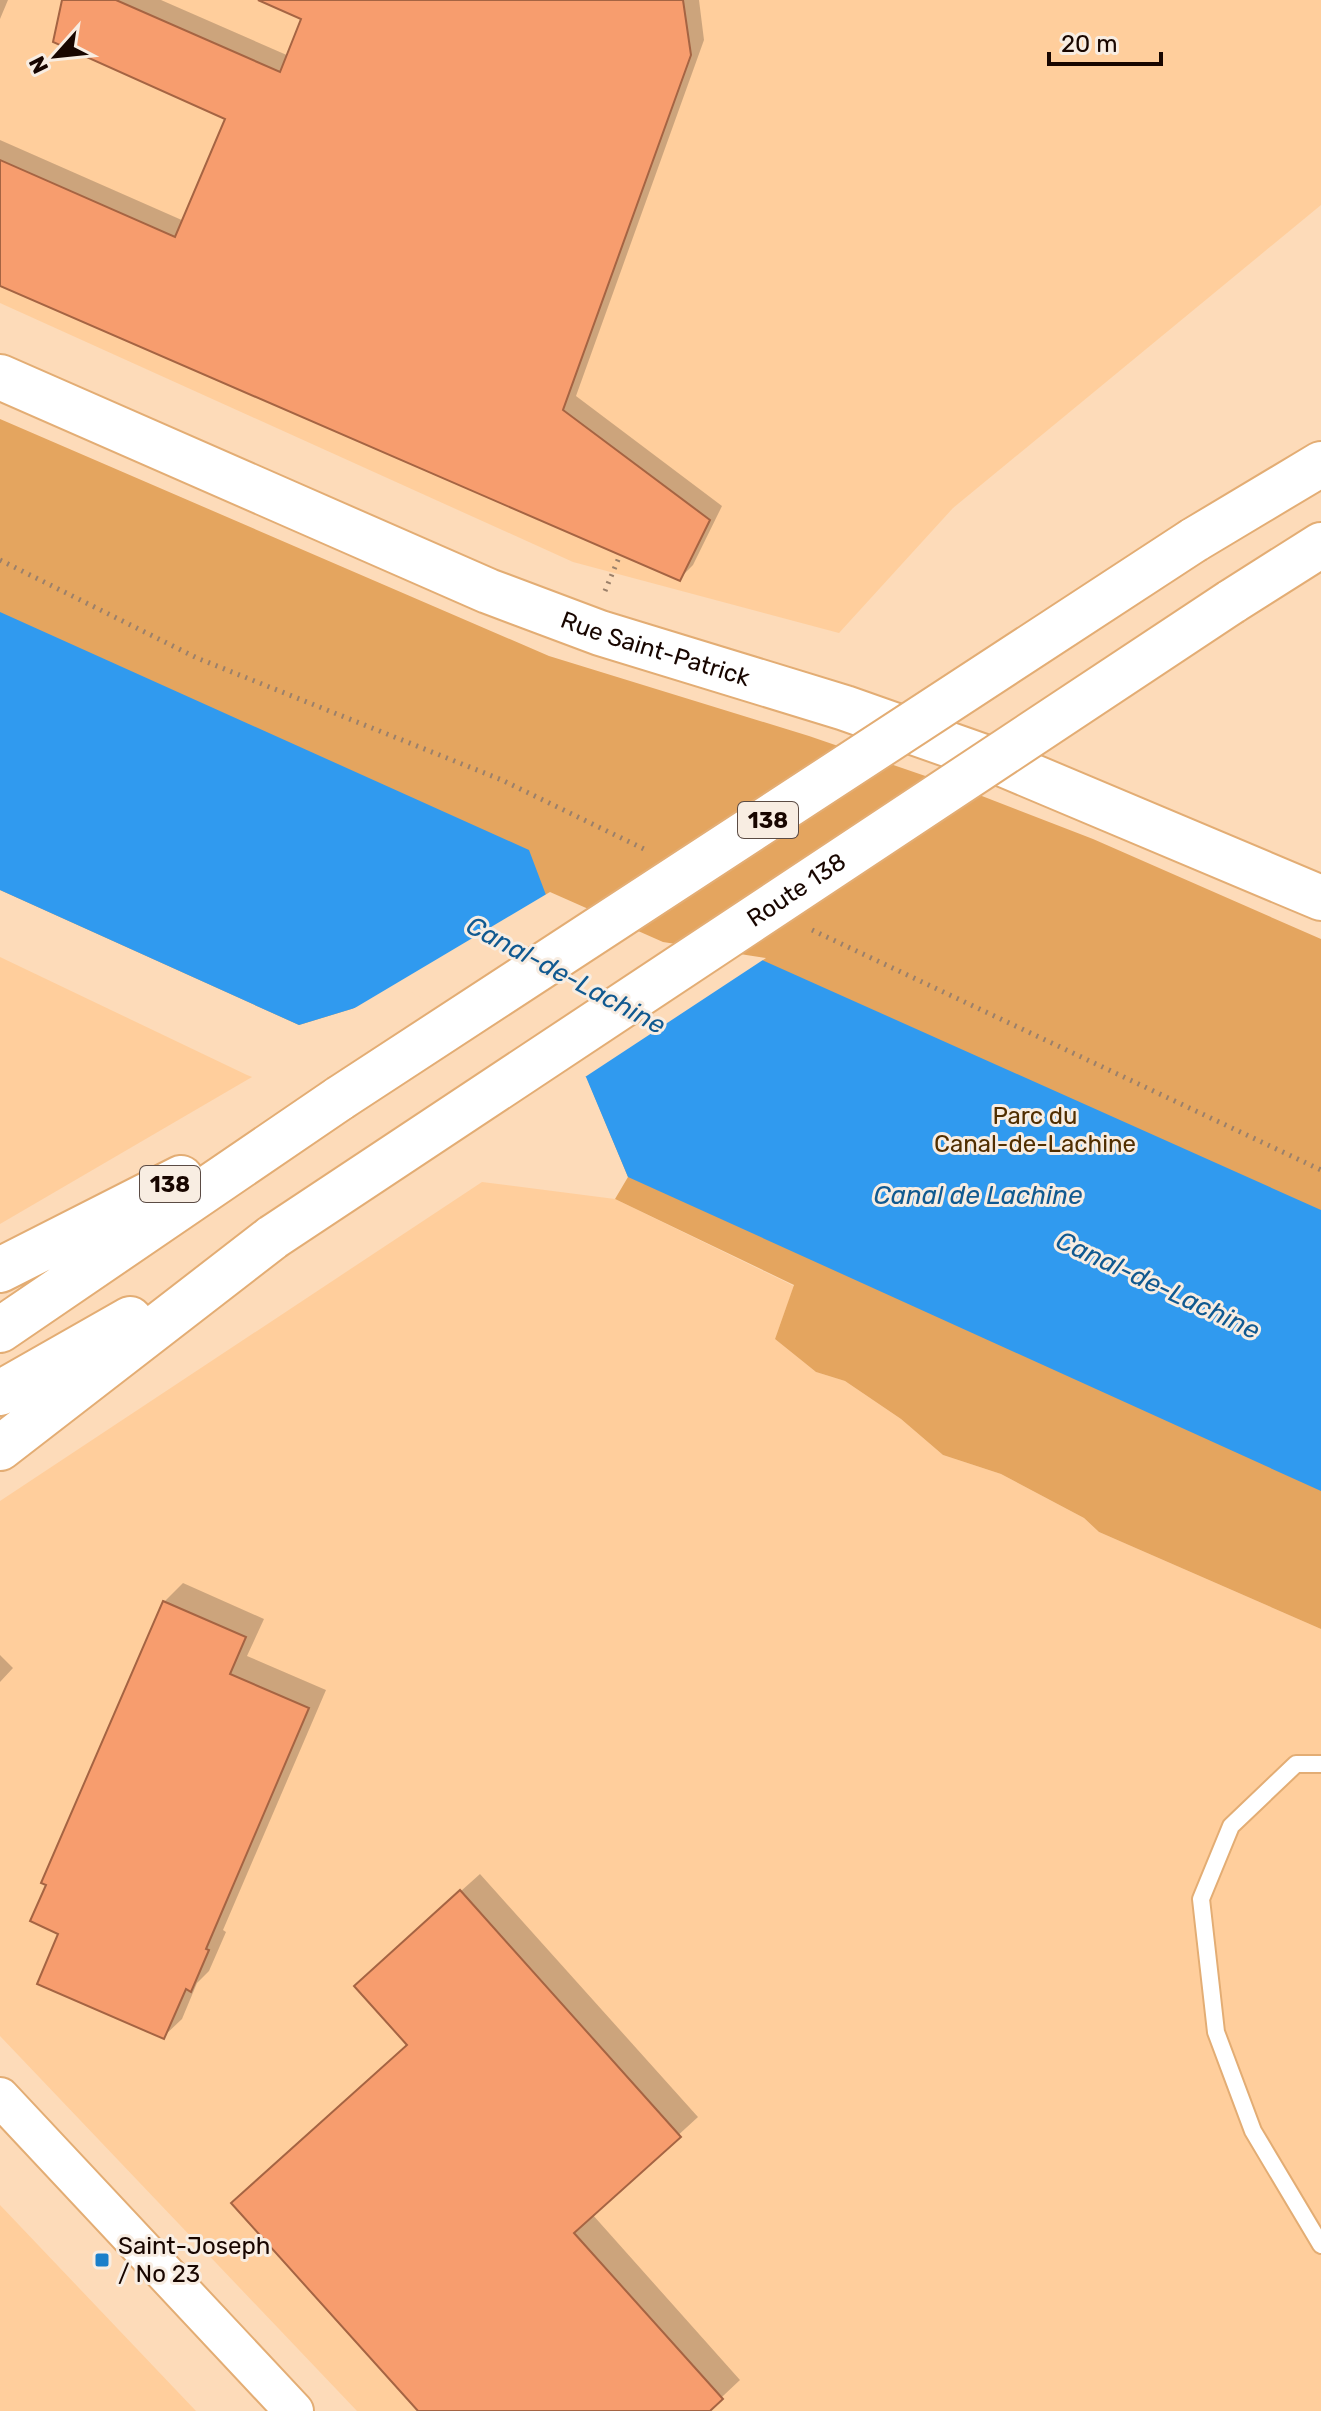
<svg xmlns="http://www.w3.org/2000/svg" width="1321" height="2411" font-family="Rubik,sans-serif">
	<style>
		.built { fill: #ffce9c }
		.green { fill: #e4a55f }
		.water { fill: #309aef }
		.pier { fill: #fddbb9 }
		.shadow { fill: #0003 }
		.building { fill: #f79d6e; stroke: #a56443; stroke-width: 2 }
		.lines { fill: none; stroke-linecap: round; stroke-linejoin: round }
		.service-casing { stroke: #e3ad74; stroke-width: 20 }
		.tertiary-casing { stroke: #e3ad74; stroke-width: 42 }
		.secondary-casing { stroke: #e3ad74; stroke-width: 48 }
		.trunk-casing { stroke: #e3ad74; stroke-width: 48 }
		.motorway-casing { stroke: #e3ad74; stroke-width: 48 }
		.path { stroke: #9b806a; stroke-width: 5; stroke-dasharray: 2 6; stroke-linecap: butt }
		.service { stroke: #fff; stroke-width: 16 }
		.tertiary { stroke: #fff; stroke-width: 38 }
		.secondary { stroke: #fff; stroke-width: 44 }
		.trunk { stroke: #fff; stroke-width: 44 }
		.motorway { stroke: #fff; stroke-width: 44 }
		.trunk-bridge-casing { stroke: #e3ad74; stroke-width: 48; stroke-linecap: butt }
		.trunk-bridge { stroke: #fff; stroke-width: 44 }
		.poi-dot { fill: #1a7fca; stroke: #f8ede2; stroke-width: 3 }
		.labels { text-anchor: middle; stroke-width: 6; stroke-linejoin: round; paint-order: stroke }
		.shield { fill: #f8ede2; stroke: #5b4b44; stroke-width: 2 }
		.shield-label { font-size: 22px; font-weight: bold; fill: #180600 }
		.street-label { font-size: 24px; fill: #180600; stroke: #f8ede2 }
		.park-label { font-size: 24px; fill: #502e00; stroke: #f8ede2 }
		.poi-label { font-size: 24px; fill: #180600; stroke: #f8ede2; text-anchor: start }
		.water-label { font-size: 26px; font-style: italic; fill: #105990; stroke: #f8ede2 }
	</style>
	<rect width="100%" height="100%" fill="#fddbb9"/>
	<path class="built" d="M 0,0 L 1321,0 L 1321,205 L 953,508 L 839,633 L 573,562 L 0,303 Z
		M 0,957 L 247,1075 L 252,1077 L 0,1224 Z
		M 482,1182 L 615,1199 L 794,1286 L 775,1339 L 816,1372 L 845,1381 L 901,1419 L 943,1455 L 1001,1474 L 1084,1518 L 1099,1532 L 1321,1629 L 1321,2411 L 357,2411 L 0,2036 L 0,1501 Z
		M 0,2205 L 196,2411 L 0,2411 Z"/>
	<path class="green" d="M 0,419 L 549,656 L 809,736 L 969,791 L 1093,839 L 1321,939 L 1321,1629 L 1099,1532 L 1084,1518 L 1001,1474 L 943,1455 L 901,1419 L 845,1381 L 816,1372 L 775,1339 L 794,1285 L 615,1199 L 628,1177 L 586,1076 L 401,982 L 358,1007 L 299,1025 L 0,890 Z"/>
	<path class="water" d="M 0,612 L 529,850 L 546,895 L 662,945 L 762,960 L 1321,1210 L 1321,1491 L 628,1177 L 586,1077 L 402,982 L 358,1007 L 299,1025 L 0,890 Z"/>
	<path class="pier" d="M 550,892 L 663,942 L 766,958 L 582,1079 L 401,987 L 343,1015 Z"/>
	<path class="shadow" d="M 0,0 L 8,0 L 0,19 Z
		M 64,0 L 161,0 L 289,56 L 304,18 L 263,0 L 699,0 L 704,40 L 576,396 L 722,506 L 693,565 L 679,579 L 0,284 L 0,140 L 184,221 L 228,118 Z
		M 183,1583 L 264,1619 L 247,1656 L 326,1690 L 223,1930 L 226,1932 L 209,1971 L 197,1983 L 182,2019 L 163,2037 L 61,1933 L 164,1602 Z
		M 0,1655 L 13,1668 L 0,1682 Z
		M 480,1874 L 698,2117 L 592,2214 L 740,2380 L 707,2411 L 421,2411 L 409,2044 L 375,1968 Z"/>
	<path class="building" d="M 62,0 L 116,0 L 280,72 L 301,19 L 258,0 L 683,0 L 691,55 L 563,410 L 710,520 L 680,581 L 0,286 L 0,160 L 175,237 L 225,119 L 53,42 Z
		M 163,1601 L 246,1637 L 230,1674 L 309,1708 L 206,1949 L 209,1950 L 191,1992 L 186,1989 L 164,2039 L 37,1984 L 58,1934 L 30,1921 L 46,1885 L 41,1883 Z
		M 460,1890 L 681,2137 L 574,2233 L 723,2399 L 710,2411 L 418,2411 L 231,2203 L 407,2045 L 354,1986 Z"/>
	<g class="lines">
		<g class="service-casing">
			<path id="service" d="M 1321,1764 L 1296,1764 L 1231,1826 L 1201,1899 L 1216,2032 L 1253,2131 L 1321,2245"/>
		</g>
		<g class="tertiary-casing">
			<path id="tertiary" d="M 0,2097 L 294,2411"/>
		</g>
		<g class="secondary-casing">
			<g id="secondary">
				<path id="s1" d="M 0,377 L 488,591 L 600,633 L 845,708 L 998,762 L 1321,898"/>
			</g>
		</g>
		<g class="trunk-casing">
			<path id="trunk" d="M 1194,540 L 1321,464
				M 1231,602 L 1321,545"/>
		</g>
		<g class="motorway-casing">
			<path id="motorway" d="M 0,1270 L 181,1178
				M 0,1330 L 340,1098
				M 0,1393 L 130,1319
				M 0,1448 L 273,1237"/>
		</g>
		<path class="path" d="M 0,560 L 197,658 L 502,780 L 648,851
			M 605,591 L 620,555
			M 812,930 L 1321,1170"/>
		<use href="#service" class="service"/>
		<use href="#tertiary" class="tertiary"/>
		<use href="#secondary" class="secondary"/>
		<use href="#trunk" class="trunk"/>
		<use href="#motorway" class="motorway"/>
		<g class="trunk-bridge-casing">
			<g id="trunk-bridge">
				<path d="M 340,1098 L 1194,540"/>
				<path id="s2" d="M 273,1237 L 1231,602"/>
			</g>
		</g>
		<use href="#trunk-bridge" class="trunk-bridge"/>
	</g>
	<rect class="poi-dot" x="94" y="2252" width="16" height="16" rx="4"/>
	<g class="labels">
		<g class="shield">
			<rect x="738" y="802" width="60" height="36" rx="6"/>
			<rect x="140" y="1166" width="60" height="36" rx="6"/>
		</g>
		<g class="shield-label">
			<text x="768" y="828">138</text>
			<text x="170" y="1192">138</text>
		</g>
		<g class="street-label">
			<text dy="8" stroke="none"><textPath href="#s1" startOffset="710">Rue Saint-Patrick</textPath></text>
			<text dy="8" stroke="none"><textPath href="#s2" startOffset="628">Route 138</textPath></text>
		</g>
		<g class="park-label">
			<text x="1035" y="1124">Parc du<tspan x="1035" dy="28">Canal-de-Lachine</tspan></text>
		</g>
		<g class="poi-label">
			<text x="118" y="2254">Saint-Joseph<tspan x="118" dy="28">/ No 23</tspan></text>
		</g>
		<g class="water-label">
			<text transform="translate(566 975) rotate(28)" y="9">Canal-de-Lachine</text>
			<text x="978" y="1204">Canal de Lachine</text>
			<text transform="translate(1158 1285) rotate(25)" y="9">Canal-de-Lachine</text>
		</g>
	</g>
	<g transform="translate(56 56) rotate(243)" stroke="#f8ede2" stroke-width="6" paint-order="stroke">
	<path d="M0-6L14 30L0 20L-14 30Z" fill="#180600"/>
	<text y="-12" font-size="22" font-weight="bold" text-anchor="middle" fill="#180600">N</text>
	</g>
	<path d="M1049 52v12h112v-12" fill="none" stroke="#180600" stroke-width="4"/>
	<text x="1061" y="52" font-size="24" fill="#180600" stroke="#f8ede2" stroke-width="6" paint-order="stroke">20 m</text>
</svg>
